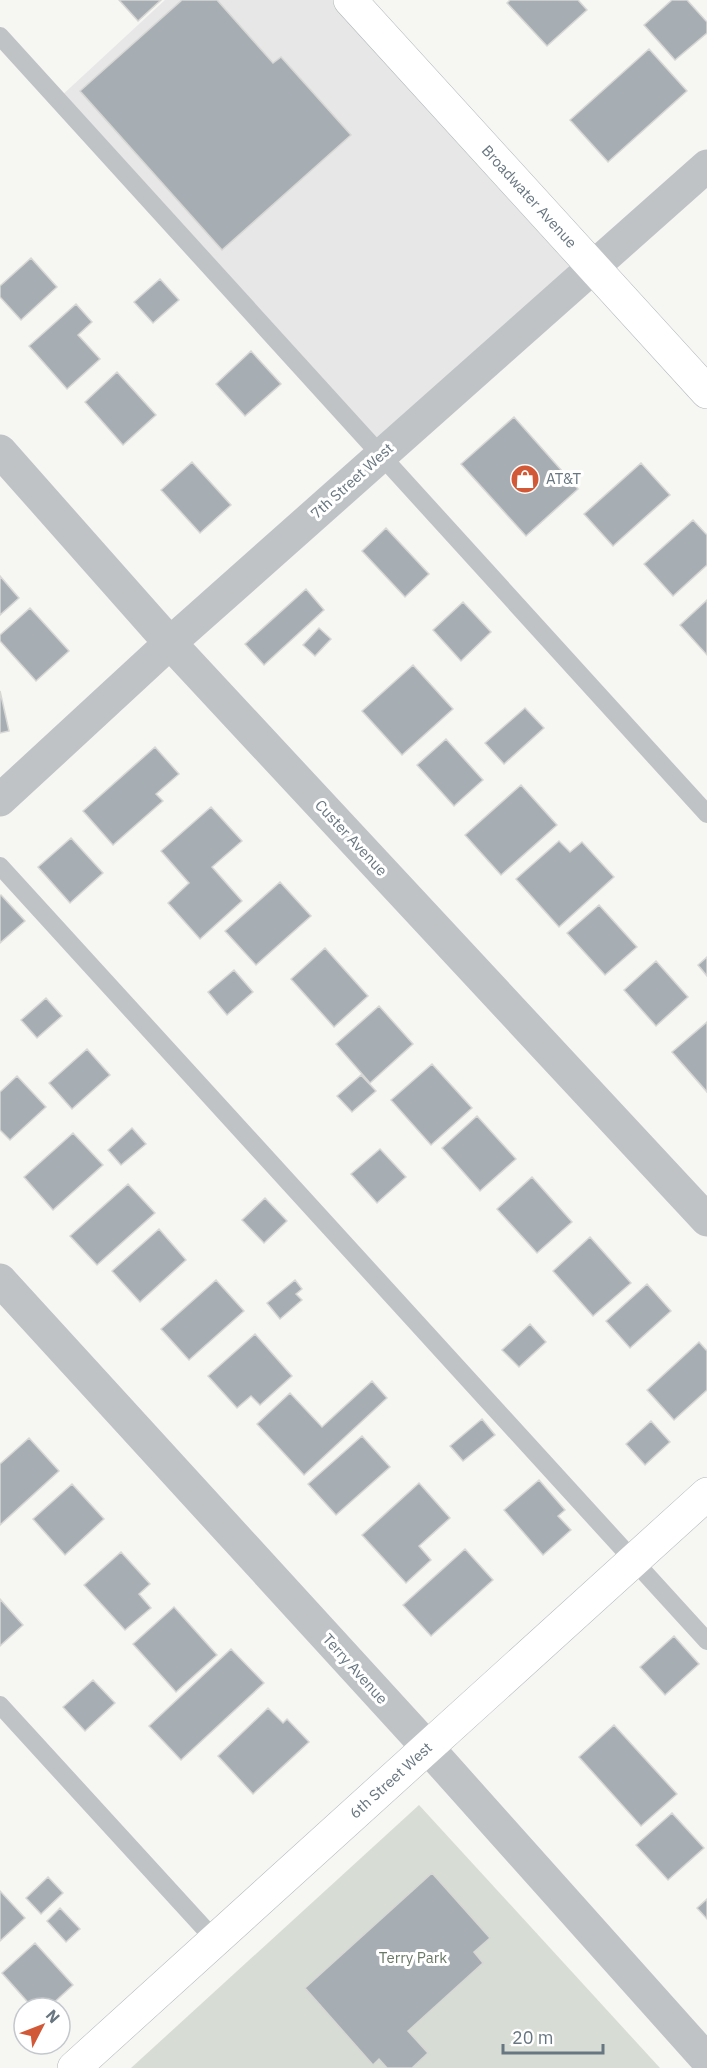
<svg xmlns="http://www.w3.org/2000/svg" width="707" height="2068" font-family="'IBM Plex Sans',sans-serif">
	<style>
		.built { fill: #e6e7e6 }
		.green { fill: #d7dcd4 }
		.building { fill: #a7aeb3; stroke: #d7d7d5; stroke-width: 1.5 }
		.lines { fill: none; stroke-linecap: round; stroke-linejoin: round }
		.secondary-casing { stroke: #b2b7ba; stroke-width: 34 }
		.lane { stroke: #bfc3c6; stroke-width: 18 }
		.street { stroke: #bfc3c6; stroke-width: 33 }
		.secondary { stroke: #fff; stroke-width: 33 }
		.labels { text-anchor: middle; stroke-width: 6; stroke-linejoin: round; paint-order: stroke }
		.street-label { font-size: 15px; fill: #687681; stroke: #fff }
		.poi-label { font-size: 15px; fill: #687681; stroke: #fff; text-anchor: start }
		.park-label { font-size: 15px; fill: #6a7966; stroke: #fff }
	</style>
	<rect width="100%" height="100%" fill="#f6f6f3"/>
	<path class="built" d="M 165,0 L 350,0 L 593,267 L 381,456 L 58,99 Z"/>
	<path class="green" d="M 419,1805 L 660,2068 L 131,2068 Z"/>
	<path class="building" d="M 119,0 L 161,0 L 138,21 Z
		M 182,0 L 217,0 L 273,63 L 281,57 L 351,135 L 222,250 L 80,91 Z
		M 510,0 L 578,0 L 587,10 L 547,46 L 507,3 Z
		M 672,0 L 687,0 L 707,22 L 707,33 L 675,60 L 644,25 Z
		M 649,49 L 687,91 L 608,162 L 570,120 Z
		M 31,258 L 57,287 L 21,320 L 0,297 L 0,286 Z
		M 160,279 L 179,300 L 153,323 L 134,302 Z
		M 76,304 L 92,322 L 78,335 L 100,359 L 67,389 L 29,346 Z
		M 251,351 L 281,384 L 245,416 L 216,384 Z
		M 117,372 L 156,415 L 123,445 L 85,402 Z
		M 514,417 L 578,489 L 526,536 L 461,464 Z
		M 192,462 L 231,505 L 200,533 L 161,490 Z
		M 641,463 L 670,495 L 613,546 L 584,514 Z
		M 693,520 L 707,535 L 707,565 L 673,596 L 644,564 Z
		M 386,528 L 429,574 L 405,597 L 362,551 Z
		M 0,576 L 19,598 L 0,615 Z
		M 306,589 L 324,610 L 264,665 L 245,644 Z
		M 707,600 L 707,655 L 680,625 Z
		M 463,602 L 491,632 L 461,661 L 433,630 Z
		M 30,608 L 69,651 L 36,681 L 0,641 L 0,635 Z
		M 319,628 L 331,639 L 315,656 L 303,645 Z
		M 413,665 L 453,709 L 402,755 L 362,711 Z
		M 0,691 L 9,731 L 0,733 Z
		M 525,708 L 544,728 L 504,764 L 485,743 Z
		M 446,739 L 483,780 L 454,806 L 417,765 Z
		M 155,747 L 179,774 L 156,794 L 163,801 L 113,845 L 83,811 Z
		M 521,785 L 557,825 L 501,875 L 465,835 Z
		M 211,807 L 242,841 L 212,867 L 242,901 L 200,939 L 168,903 L 189,883 L 161,851 Z
		M 71,838 L 103,873 L 70,903 L 38,867 Z
		M 559,841 L 570,852 L 582,842 L 614,877 L 559,927 L 516,879 Z
		M 280,882 L 311,916 L 256,965 L 225,931 Z
		M 1,895 L 25,921 L 0,943 L 0,896 Z
		M 599,905 L 637,947 L 605,975 L 567,933 Z
		M 325,948 L 368,996 L 334,1027 L 291,979 Z
		M 707,957 L 707,976 L 698,965 Z
		M 656,961 L 688,997 L 656,1026 L 624,990 Z
		M 234,970 L 253,992 L 227,1015 L 208,992 Z
		M 46,998 L 62,1016 L 37,1038 L 21,1020 Z
		M 379,1006 L 413,1044 L 370,1083 L 336,1044 Z
		M 707,1022 L 707,1092 L 672,1052 Z
		M 87,1049 L 110,1075 L 72,1109 L 49,1083 Z
		M 432,1064 L 472,1108 L 431,1145 L 391,1100 Z
		M 361,1075 L 376,1091 L 352,1112 L 337,1096 Z
		M 17,1076 L 46,1107 L 10,1140 L 0,1130 L 0,1092 Z
		M 477,1116 L 516,1159 L 480,1191 L 442,1148 Z
		M 132,1128 L 146,1144 L 121,1165 L 108,1150 Z
		M 73,1133 L 103,1165 L 53,1210 L 24,1177 Z
		M 380,1149 L 406,1177 L 377,1203 L 351,1174 Z
		M 532,1177 L 572,1222 L 537,1253 L 497,1209 Z
		M 128,1184 L 155,1213 L 97,1265 L 70,1236 Z
		M 265,1198 L 287,1221 L 264,1243 L 242,1220 Z
		M 159,1229 L 186,1260 L 140,1302 L 112,1271 Z
		M 590,1237 L 631,1283 L 593,1316 L 553,1271 Z
		M 216,1280 L 244,1311 L 189,1360 L 161,1329 Z
		M 295,1280 L 302,1289 L 296,1294 L 302,1300 L 280,1319 L 267,1303 Z
		M 647,1284 L 671,1311 L 630,1348 L 606,1321 Z
		M 530,1324 L 546,1342 L 519,1367 L 502,1350 Z
		M 255,1334 L 292,1376 L 260,1405 L 251,1396 L 237,1408 L 208,1376 Z
		M 699,1342 L 707,1351 L 707,1390 L 674,1420 L 647,1390 Z
		M 372,1381 L 387,1398 L 304,1475 L 257,1424 L 290,1393 L 322,1427 Z
		M 482,1419 L 495,1435 L 463,1461 L 450,1446 Z
		M 651,1421 L 670,1442 L 645,1465 L 626,1444 Z
		M 362,1436 L 390,1467 L 336,1515 L 308,1484 Z
		M 29,1438 L 59,1471 L 0,1525 L 0,1464 Z
		M 539,1480 L 565,1510 L 558,1516 L 571,1530 L 543,1555 L 504,1510 Z
		M 419,1483 L 450,1518 L 419,1546 L 431,1560 L 406,1583 L 362,1535 Z
		M 72,1484 L 104,1519 L 65,1555 L 33,1519 Z
		M 465,1549 L 493,1580 L 431,1636 L 403,1605 Z
		M 121,1552 L 150,1584 L 139,1594 L 151,1608 L 125,1630 L 84,1585 Z
		M 0,1599 L 23,1625 L 0,1646 Z
		M 174,1607 L 217,1655 L 176,1692 L 133,1644 Z
		M 674,1636 L 699,1664 L 665,1695 L 640,1667 Z
		M 231,1649 L 264,1683 L 181,1760 L 149,1726 Z
		M 93,1680 L 115,1703 L 85,1731 L 63,1707 Z
		M 268,1708 L 283,1723 L 287,1719 L 309,1742 L 253,1794 L 218,1756 Z
		M 614,1725 L 677,1794 L 641,1826 L 579,1757 Z
		M 672,1813 L 704,1848 L 668,1880 L 636,1845 Z
		M 432,1873 L 490,1938 L 474,1952 L 483,1963 L 408,2031 L 428,2053 L 412,2068 L 387,2068 L 379,2059 L 373,2065 L 305,1988 Z
		M 48,1877 L 63,1893 L 41,1914 L 26,1898 Z
		M 0,1891 L 25,1918 L 0,1941 Z
		M 707,1899 L 707,1919 L 697,1908 Z
		M 60,1908 L 80,1929 L 66,1942 L 47,1921 Z
		M 35,1943 L 73,1985 L 48,2008 L 33,2008 L 2,1973 Z"/>
	<g class="lines">
		<g class="secondary-casing">
			<g id="secondary">
				<path id="s1" d="M 350,0 L 707,392"/>
				<path id="s2" d="M 74,2068 L 707,1494"/>
			</g>
		</g>
		<path class="lane" d="M 0,36 L 707,814
			M 0,866 L 707,1641
			M 0,1705 L 215,1940"/>
		<path class="street" d="M 0,451 L 170,643 L 707,1220
			M 0,800 L 170,643 L 707,166
			M 0,1280 L 428,1748 L 707,2060"/>
		<use href="#secondary" class="secondary"/>
	</g>
	<defs>
		<g id="shop-disc" transform="scale(1.5)"><circle r="9.5" fill="#d15937" stroke="#fff"/><path d="M-5-2.5h2.3a2.7 3.5 0 0 1 5.4 0H5L5.5 6h-11ZM-1.5-2.5h3a1.5 2.3 0 0 0-3 0Z" fill="#fff"/></g>
	</defs>
	<g fill-rule="evenodd">
		<use href="#shop-disc" x="525" y="479"/>
	</g>
	<g class="labels">
		<g class="street-label">
			<text dy="5" stroke="none"><textPath href="#s1" startOffset="266">Broadwater Avenue</textPath></text>
			<text transform="translate(352 481) rotate(-42)" y="5">7th Street West</text>
			<text transform="translate(351 838) rotate(47)" y="5">Custer Avenue</text>
			<text transform="translate(355 1669) rotate(48)" y="5">Terry Avenue</text>
			<text dy="5" stroke="none"><textPath href="#s2" startOffset="428">6th Street West</textPath></text>
		</g>
		<g class="poi-label">
			<text x="546" y="484">AT&amp;T</text>
		</g>
		<g class="park-label">
			<text x="413" y="1963">Terry Park</text>
		</g>
	</g>
	<g transform="translate(42 2026) rotate(48)"><circle r="28" fill="#ffffff" stroke="#c3c8cd" stroke-width="1.5"/>
	<path d="M0-4.5L10 22L0 15L-10 22Z" fill="#d15937"/>
	<text y="-9" font-size="16" font-weight="bold" text-anchor="middle" fill="#687681">N</text>
	</g>
	<path d="M503 2044v9h100v-9" fill="none" stroke="#687681" stroke-width="3"/>
	<text x="512" y="2044" font-size="18" fill="#687681" stroke="#ffffff" stroke-width="4.5" paint-order="stroke">20 m</text>
</svg>
